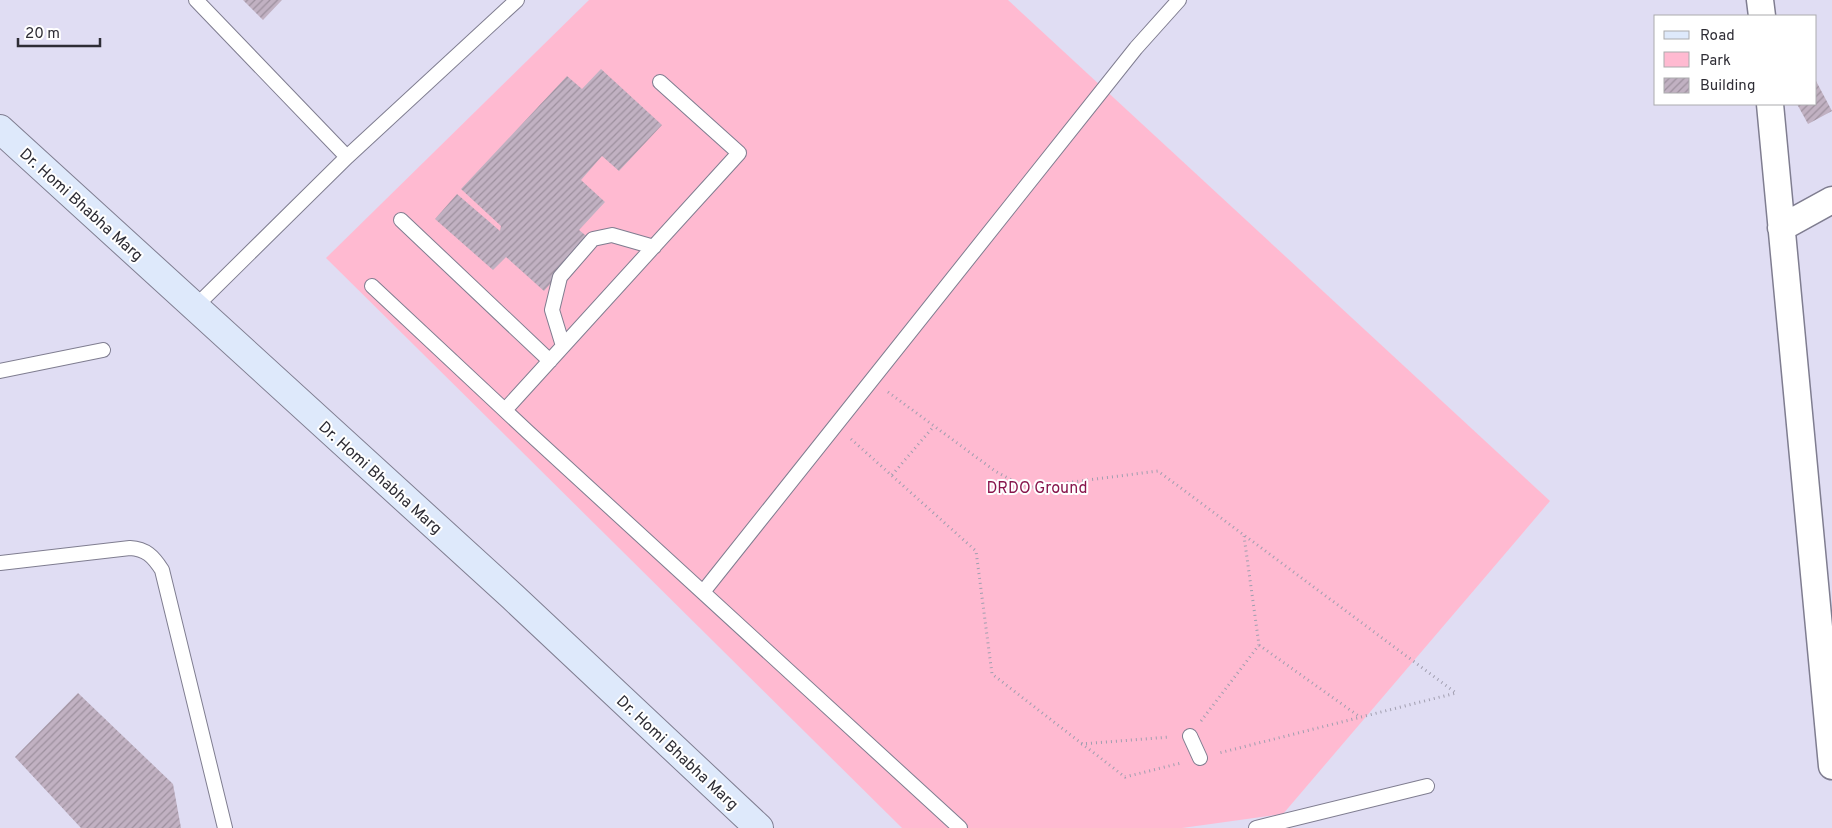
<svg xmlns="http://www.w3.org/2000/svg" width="1832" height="828" font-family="Overpass,sans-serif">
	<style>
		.park { fill: #ffbad1 }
		.building { fill: url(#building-hatch) }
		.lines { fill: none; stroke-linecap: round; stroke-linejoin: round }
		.lane-casing { stroke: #7f7d90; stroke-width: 16 }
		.street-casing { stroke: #7f7d90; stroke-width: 29 }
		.secondary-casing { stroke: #7f7d90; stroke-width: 30 }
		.path { stroke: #a09eaf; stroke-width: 3; stroke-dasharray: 1 4; stroke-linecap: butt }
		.lane { stroke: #fff; stroke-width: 14 }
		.street { stroke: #fff; stroke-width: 26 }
		.secondary { stroke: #dee9fb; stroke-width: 28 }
		.labels { text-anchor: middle; stroke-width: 4; stroke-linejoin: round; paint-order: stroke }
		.street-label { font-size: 16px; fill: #2e2d35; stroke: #fff }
		.park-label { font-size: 16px; fill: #88164d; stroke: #fff }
	</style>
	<defs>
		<pattern id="building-hatch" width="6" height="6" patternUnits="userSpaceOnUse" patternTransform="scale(1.25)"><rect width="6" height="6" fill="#c1b1c2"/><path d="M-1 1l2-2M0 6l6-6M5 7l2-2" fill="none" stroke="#9d909e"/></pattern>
	</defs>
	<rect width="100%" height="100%" fill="#e0ddf3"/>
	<path class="park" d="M 589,0 L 1008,0 L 1550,501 L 1283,814 L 1182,828 L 902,828 L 326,258 Z"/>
	<path class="building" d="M 243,0 L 282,0 L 263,20 Z
		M 601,69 L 662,125 L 619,171 L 602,156 L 581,180 L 605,202 L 579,230 L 590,239 L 544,291 L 506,257 L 493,270 L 435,219 L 457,194 L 500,231 L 501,226 L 461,189 L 567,76 L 582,89 Z
		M 1816,81 L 1832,111 L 1808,124 L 1797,104 L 1816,104 Z
		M 78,693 L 173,784 L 181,828 L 81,828 L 15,757 Z"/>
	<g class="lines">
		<g class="lane-casing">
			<path id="lane" d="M 196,0 L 347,157
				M 401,220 L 550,361
				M 372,286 L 528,432 L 960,828
				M 195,307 L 347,157 L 517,0
				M 563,346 L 552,310 L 560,277 L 593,239 L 612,235 L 654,247
				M 0,371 L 103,350
				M 505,410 L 739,153 L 660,82
				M 0,563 L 130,548 C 146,549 153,556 162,570 L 225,828
				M 703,592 L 1136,48 L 1179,0
				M 1190,736 L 1200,758
				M 1256,828 L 1427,786"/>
		</g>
		<g class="street-casing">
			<path id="street" d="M 1760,0 L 1762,16
				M 1770,104 L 1832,766
				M 1781,228 L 1832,200"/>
		</g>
		<g class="secondary-casing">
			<path id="secondary" d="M 0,129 L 513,597 L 759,828"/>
		</g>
		<path class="path" d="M 888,392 L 995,471 L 1026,488 L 1158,471 L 1456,693 L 1219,753
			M 851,439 L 976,551 L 992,674 L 1125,777 L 1181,763
			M 892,475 L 934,426
			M 1259,645 L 1360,717
			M 1201,721 L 1259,645 L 1244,536
			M 1081,744 L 1170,737"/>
		<use href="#lane" class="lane"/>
		<use href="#street" class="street"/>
		<use href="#secondary" class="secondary"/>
	</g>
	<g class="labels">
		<g class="street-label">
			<text transform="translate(82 204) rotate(42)" y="6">Dr. Homi Bhabha Marg</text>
			<text transform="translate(381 477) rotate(42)" y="6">Dr. Homi Bhabha Marg</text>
			<text transform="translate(678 752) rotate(43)" y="6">Dr. Homi Bhabha Marg</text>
		</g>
		<g class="park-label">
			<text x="1037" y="493">DRDO Ground</text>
		</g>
	</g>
	<rect x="1654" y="15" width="162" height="90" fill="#ffffff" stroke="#ababae"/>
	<rect x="1664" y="31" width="25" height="8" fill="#dee9fb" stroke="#ababae"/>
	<text x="1700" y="40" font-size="15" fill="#2e2d35">Road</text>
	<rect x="1664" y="52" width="25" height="15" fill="#ffbad1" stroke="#ababae"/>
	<text x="1700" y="65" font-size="15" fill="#2e2d35">Park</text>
	<rect x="1664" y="78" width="25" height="15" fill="url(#building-hatch)" stroke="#ababae"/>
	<text x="1700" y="90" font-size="15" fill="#2e2d35">Building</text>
	<path d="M18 38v8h82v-8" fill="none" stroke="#2e2d35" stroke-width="2.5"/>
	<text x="25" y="38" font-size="15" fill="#2e2d35" stroke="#ffffff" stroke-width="4" paint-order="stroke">20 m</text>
</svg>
